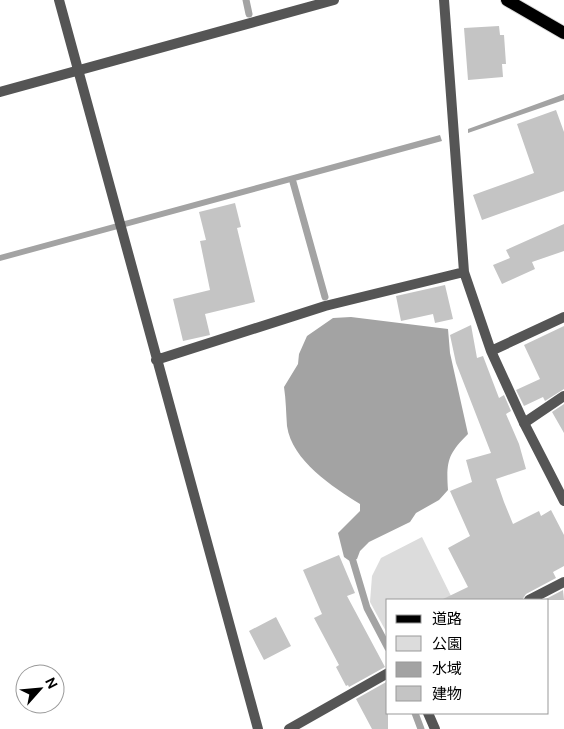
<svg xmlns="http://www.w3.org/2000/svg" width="564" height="729" font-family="'DM Sans','Noto Sans JP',sans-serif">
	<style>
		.green { fill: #dcdcdc }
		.water { fill: #a3a3a3 }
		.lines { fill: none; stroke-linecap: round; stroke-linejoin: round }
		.stream { stroke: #a3a3a3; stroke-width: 7 }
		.building { fill: #c4c4c4 }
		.primary-casing { stroke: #dbdbdb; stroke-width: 14 }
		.service { stroke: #555; stroke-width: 10 }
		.minor { stroke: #555; stroke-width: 10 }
		.primary { stroke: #000; stroke-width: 12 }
	</style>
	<rect width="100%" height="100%" fill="#fff"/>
	<path class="green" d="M 422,537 L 453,600 L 388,600 L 388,635 L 370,602 L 372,576 L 381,558 Z"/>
	<path class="water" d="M 564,94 L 564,100 L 468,133 L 468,129 Z
		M 440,135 L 442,141 L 0,261 L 0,255 Z
		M 351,317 L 448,329 L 450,353 L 468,434 C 448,454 446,461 448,490 L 439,500 L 416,513 L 410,522 L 369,542 L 360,551 L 357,559 L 351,562 L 344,557 L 338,533 L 360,511 L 360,504 C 333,487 292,461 287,426 C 286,413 286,400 284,387 L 298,364 L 299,354 L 307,336 L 333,318 Z"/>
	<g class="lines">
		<path class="stream" d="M 246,0 L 249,14
			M 293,182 L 325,297
			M 353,561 L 367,608 L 388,648
			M 415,713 L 421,729"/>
	</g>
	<path class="building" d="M 499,26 L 500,35 L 504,35 L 506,64 L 502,64 L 503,77 L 468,80 L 464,28 Z
		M 556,110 L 564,132 L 564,191 L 482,220 L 473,195 L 534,173 L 517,124 Z
		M 235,203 L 241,227 L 237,228 L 255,302 L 205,314 L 210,335 L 183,341 L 173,299 L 210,290 L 200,241 L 206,240 L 199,212 Z
		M 564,224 L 564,251 L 532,262 L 535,269 L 502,284 L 493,265 L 510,258 L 506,250 Z
		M 445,285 L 453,319 L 435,323 L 433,314 L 401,321 L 396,296 Z
		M 471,325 L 477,358 L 483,356 L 499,398 L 504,395 L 511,411 L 506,414 L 519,444 L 526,469 L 496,479 L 504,502 L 513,524 L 539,511 L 541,516 L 551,510 L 564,535 L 564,566 L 553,572 L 556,578 L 526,594 L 522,600 L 441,600 L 468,587 L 448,548 L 470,536 L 450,491 L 472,482 L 466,460 L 491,453 L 456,363 L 450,335 Z
		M 564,326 L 564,389 L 545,401 L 543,397 L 524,406 L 516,390 L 540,379 L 524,345 Z
		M 564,404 L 564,433 L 552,412 Z
		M 339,555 L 355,593 L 347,596 L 385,667 L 349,687 L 348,685 L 346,686 L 336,667 L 339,665 L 314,618 L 322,614 L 303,570 Z
		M 563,590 L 564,600 L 544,600 Z
		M 276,617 L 291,646 L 264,660 L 249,631 Z
		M 388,681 L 388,729 L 372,729 L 356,699 Z"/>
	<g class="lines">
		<g class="primary-casing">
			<path id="primary" d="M 507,0 L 564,33"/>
		</g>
		<path class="service" d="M 524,423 L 564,396"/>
		<path class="minor" d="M 59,0 L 258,729
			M 444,0 L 464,272 L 491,351 L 524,423 L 564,501
			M 0,92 L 334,0
			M 491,351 L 564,317
			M 156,360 L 325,306 L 464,272
			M 529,600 L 564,582
			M 428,713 L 435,729
			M 289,729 L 388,673"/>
		<use href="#primary" class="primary"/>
	</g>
	<rect x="386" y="599" width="162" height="115" fill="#ffffff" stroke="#999999"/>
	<rect x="396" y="615" width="25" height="8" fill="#000000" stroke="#999999"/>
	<text x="432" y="624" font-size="15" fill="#000000">道路</text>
	<rect x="396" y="636" width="25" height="15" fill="#dcdcdc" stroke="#999999"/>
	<text x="432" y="649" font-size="15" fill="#000000">公園</text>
	<rect x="396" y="662" width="25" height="15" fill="#a3a3a3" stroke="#999999"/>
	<text x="432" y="674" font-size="15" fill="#000000">水域</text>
	<rect x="396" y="686" width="25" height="15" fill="#c4c4c4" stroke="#999999"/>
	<text x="432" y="699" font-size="15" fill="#000000">建物</text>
	<g transform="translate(40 689) rotate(63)"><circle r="24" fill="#ffffff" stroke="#999999"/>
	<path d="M0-4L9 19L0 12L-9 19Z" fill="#000000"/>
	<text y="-8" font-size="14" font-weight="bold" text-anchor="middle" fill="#000000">N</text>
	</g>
</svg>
